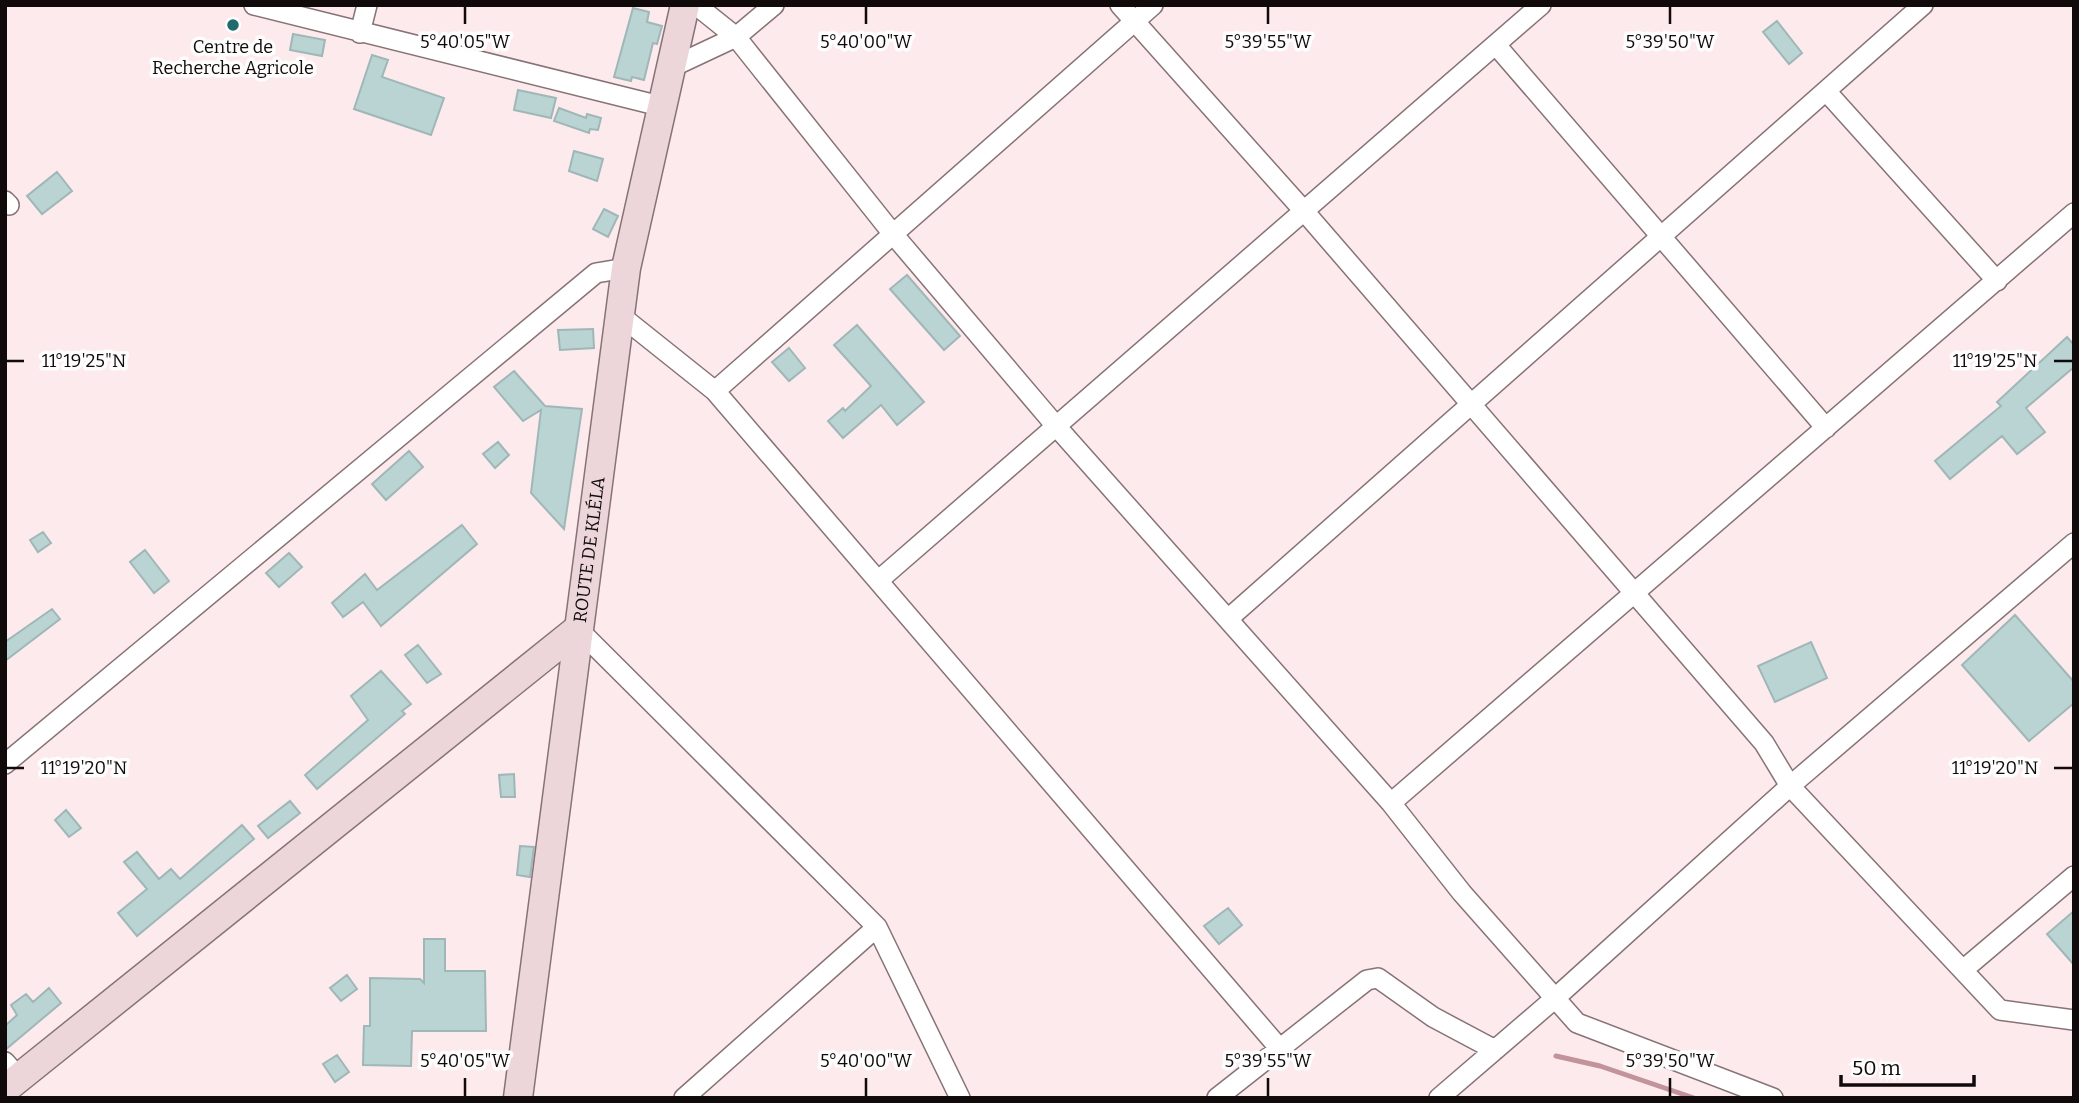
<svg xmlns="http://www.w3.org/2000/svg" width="2079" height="1103" font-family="Bitter,serif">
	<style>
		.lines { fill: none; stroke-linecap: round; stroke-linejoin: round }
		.stream { stroke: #c1939a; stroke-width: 5 }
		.building { fill: #bad3d3; stroke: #9fb7b7; stroke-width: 2 }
		.street-casing { stroke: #877376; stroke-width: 22 }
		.secondary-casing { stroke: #877376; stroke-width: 31 }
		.street { stroke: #fff; stroke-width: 19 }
		.secondary { stroke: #ecd6da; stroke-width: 28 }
		.ticks { fill: none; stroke: #110a0b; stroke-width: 2.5 }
		.poi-dot { fill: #1e6a6d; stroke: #fdfdfd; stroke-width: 2.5 }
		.labels { text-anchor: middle; stroke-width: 7; stroke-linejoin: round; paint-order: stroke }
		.poi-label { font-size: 18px; fill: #110a0b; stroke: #fdfdfd }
		.street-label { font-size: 18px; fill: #110a0b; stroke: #fdfdfd }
		.ticks-label { font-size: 18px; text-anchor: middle; fill: #110a0b; stroke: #fdfdfd; stroke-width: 7; stroke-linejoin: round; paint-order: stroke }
	</style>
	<rect width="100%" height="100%" fill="#fdeaed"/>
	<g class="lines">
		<path class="stream" d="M 1556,1056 L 1600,1066 L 1694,1098"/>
	</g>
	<path class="building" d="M 633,8 L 649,12 L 647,22 L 662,26 L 657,44 L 653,43 L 644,80 L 632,77 L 631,81 L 614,77 Z
		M 1777,21 L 1802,53 L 1789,64 L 1763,32 Z
		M 293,34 L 325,40 L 322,56 L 290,50 Z
		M 372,55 L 388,60 L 382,77 L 444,98 L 431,135 L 354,109 Z
		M 518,90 L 556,98 L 551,118 L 514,110 Z
		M 559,108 L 586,118 L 587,114 L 601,118 L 598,130 L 590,129 L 589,133 L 554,121 Z
		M 574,151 L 603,159 L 597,181 L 569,171 Z
		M 57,172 L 72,191 L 42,214 L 27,196 Z
		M 604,209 L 618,216 L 608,237 L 593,229 Z
		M 907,275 L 960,336 L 944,350 L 890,289 Z
		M 857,325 L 924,402 L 897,425 L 881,405 L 843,438 L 828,421 L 843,408 L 845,411 L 871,386 L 834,345 Z
		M 593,329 L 594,348 L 560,350 L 558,330 Z
		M 2067,337 L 2074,345 L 2074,367 L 2026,408 L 2045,432 L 2017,454 L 2002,436 L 1950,479 L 1935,461 L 2001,406 L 1997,402 Z
		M 789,348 L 805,368 L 789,381 L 772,362 Z
		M 514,371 L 545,406 L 582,409 L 564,529 L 531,493 L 541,410 L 523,421 L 494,387 Z
		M 498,442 L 509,455 L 495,468 L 483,454 Z
		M 409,451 L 423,467 L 386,500 L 372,484 Z
		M 462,525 L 477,544 L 381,626 L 363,602 L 343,617 L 332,603 L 365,574 L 377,590 Z
		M 43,532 L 51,543 L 38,552 L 30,540 Z
		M 145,550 L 169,581 L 154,593 L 130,562 Z
		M 289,553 L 302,567 L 279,587 L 266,573 Z
		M 52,609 L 60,619 L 5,661 L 5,642 Z
		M 2015,615 L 2074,682 L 2074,703 L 2029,741 L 1962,665 Z
		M 1811,642 L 1827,678 L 1775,702 L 1758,666 Z
		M 418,645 L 441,674 L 427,683 L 405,655 Z
		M 381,671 L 411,704 L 402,711 L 405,714 L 317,789 L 305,775 L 368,720 L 351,696 Z
		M 514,774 L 515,797 L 501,797 L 499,775 Z
		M 290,801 L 300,813 L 268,838 L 258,826 Z
		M 66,810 L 81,828 L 69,837 L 55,820 Z
		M 242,825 L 254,839 L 137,936 L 118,913 L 147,889 L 124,862 L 137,852 L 159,879 L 171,869 L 180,879 Z
		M 520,846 L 534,847 L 530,877 L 517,875 Z
		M 1228,908 L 1242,925 L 1219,944 L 1204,926 Z
		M 2074,911 L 2074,965 L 2047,934 Z
		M 424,939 L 445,939 L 445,971 L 485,971 L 486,1031 L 412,1031 L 411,1066 L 363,1065 L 364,1026 L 370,1026 L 370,978 L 420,979 L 424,983 Z
		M 347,975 L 357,989 L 341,1001 L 330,988 Z
		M 49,988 L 61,1003 L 5,1050 L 5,1026 L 17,1015 L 11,1005 L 26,994 L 33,1002 Z
		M 337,1055 L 349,1072 L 335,1082 L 323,1064 Z"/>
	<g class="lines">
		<g class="street-casing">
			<path id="street" d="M 254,5 L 660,106
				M 696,5 L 736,37 L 893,234 L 1056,426 L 1391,803 L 1462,893 L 1577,1023 L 1773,1098
				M 1120,5 L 1304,211 L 1764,743 L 1790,786 L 2000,1010 L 2074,1020
				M 360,33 L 367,5
				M 1496,45 L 1826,428
				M 670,68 L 736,37 L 774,5
				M 1826,91 L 1997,281
				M 5,201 L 9,205
				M 621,316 L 715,391 L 1280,1049
				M 715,391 L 1153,5
				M 879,580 L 1541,5
				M 1228,619 L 1923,5
				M 578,629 L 877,927 L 960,1098
				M 5,764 L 596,273 L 626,268
				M 1391,803 L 2074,213
				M 1963,970 L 2074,876
				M 5,1062 L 19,1078
				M 684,1098 L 877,927
				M 1217,1098 L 1367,980 L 1378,978 L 1433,1017 L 1495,1050
				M 1439,1098 L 1553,1000 L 1790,786 L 2074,543"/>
		</g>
		<g class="secondary-casing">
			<g id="secondary">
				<path d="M 5,1089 L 578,629"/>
				<path id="s1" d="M 518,1098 L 626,268 L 685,5"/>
			</g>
		</g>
		<use href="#street" class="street"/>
		<use href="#secondary" class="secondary"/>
	</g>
	<path class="ticks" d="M 465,7 L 465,24M 866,7 L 866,24M 1268,7 L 1268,24M 1670,7 L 1670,24M 7,361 L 24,361M 2054,361 L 2072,361M 7,768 L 24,768M 2054,768 L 2072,768M 465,1078 L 465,1096M 866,1078 L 866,1096M 1268,1078 L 1268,1096M 1670,1078 L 1670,1096"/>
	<circle class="poi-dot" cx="233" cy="25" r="7"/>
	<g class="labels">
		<g class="poi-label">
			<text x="233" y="53">Centre de<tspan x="233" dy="21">Recherche Agricole</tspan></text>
		</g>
		<g class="street-label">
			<text dy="6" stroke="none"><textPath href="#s1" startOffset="553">ROUTE DE KLÉLA</textPath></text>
		</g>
	</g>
	<g class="ticks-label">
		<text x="465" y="48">5°40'05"W</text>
		<text x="866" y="48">5°40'00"W</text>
		<text x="1268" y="48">5°39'55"W</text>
		<text x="1670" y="48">5°39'50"W</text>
		<text x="84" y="367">11°19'25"N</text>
		<text x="1995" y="367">11°19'25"N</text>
		<text x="84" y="774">11°19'20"N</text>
		<text x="1995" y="774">11°19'20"N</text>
		<text x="465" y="1067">5°40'05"W</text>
		<text x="866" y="1067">5°40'00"W</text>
		<text x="1268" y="1067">5°39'55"W</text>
		<text x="1670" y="1067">5°39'50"W</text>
	</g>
	<rect width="2079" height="1103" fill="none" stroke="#110a0b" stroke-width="14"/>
	<path d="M1841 1075v10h133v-10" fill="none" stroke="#110a0b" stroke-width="3.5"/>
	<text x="1852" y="1075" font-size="21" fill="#110a0b" stroke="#fdfdfd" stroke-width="5" paint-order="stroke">50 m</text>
</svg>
